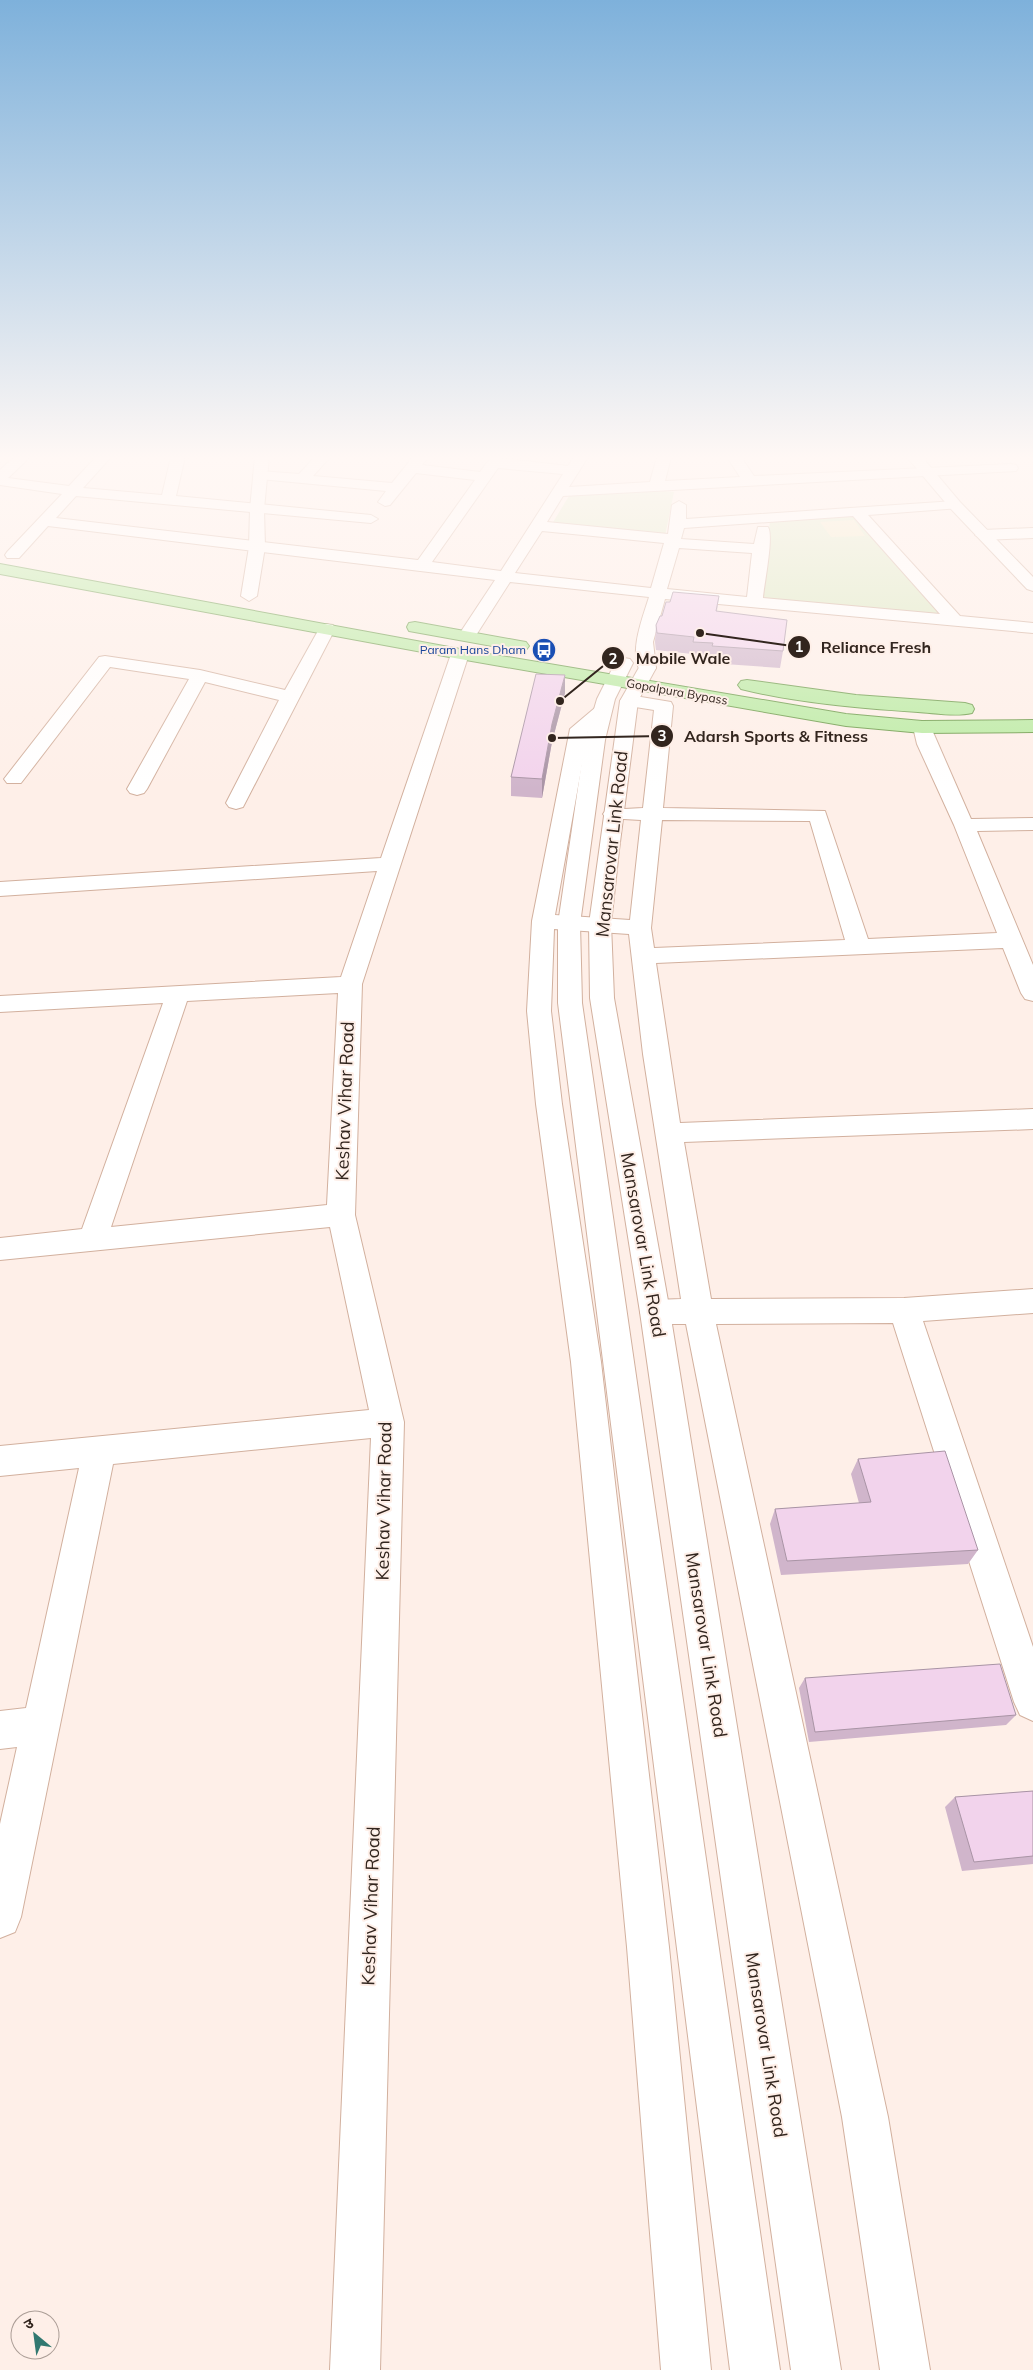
<svg xmlns="http://www.w3.org/2000/svg" width="1033" height="2370" font-family="Mulish,'Noto Sans Devanagari',sans-serif">
	<style>
		.green { fill: #dce9c2 }
		.sand { fill: #f3e9c3 }
		.lines { fill: none; stroke-linecap: round; stroke-linejoin: round }
		.minor-casing { stroke: #d2b09e; stroke-width: 2 }
		.tertiary-casing { stroke: #d2b09e; stroke-width: 2 }
		.primary-casing { stroke: #6f9d4d; stroke-width: 2 }
		.minor { fill: #fff; fill-rule: evenodd }
		.tertiary { fill: #fff; fill-rule: evenodd }
		.primary { fill: #bceba4; fill-rule: evenodd }
		.wall { fill: #d0b5cb }
		.shaded-wall { fill: #a994a5 }
		.building { fill: #f2d3ec; stroke: #a994a5 }
		.labels { text-anchor: middle; stroke-width: 4; stroke-linejoin: round; paint-order: stroke }
		.far-transit-label { font-size: 12px; fill: #164399; stroke: #feefe8; text-anchor: end }
		.far-street-label { font-size: 12px; fill: #32251e; stroke: #feefe8 }
		.near-street-label { font-size: 18px; fill: #32251e; stroke: #feefe8 }
		.leader { fill: none; stroke: #32251e; stroke-width: 2 }
		.callout-dot { fill: #32251e; stroke: #feefe8; stroke-width: 2 }
		.mark-label { font-size: 15px; text-anchor: middle; font-weight: bold; fill: #fff }
		.callout-label { font-size: 16px; text-anchor: middle; font-weight: bold; fill: #32251e; stroke: #feefe8; stroke-width: 4; stroke-linejoin: round; paint-order: stroke }
	</style>
	<rect width="100%" height="100%" fill="#feefe8"/>
	<path class="green" d="M 664,491 L 674,492 L 665,536 L 552,524 L 569,496 Z
		M 857,515 L 943,615 L 761,601 L 770,521 Z"/>
	<path class="sand" d="M 854,520 L 865,536 L 831,537 L 820,522 Z"/>
	<g class="lines">
		<g class="minor-casing">
			<path id="minor" d="M 14,457 L 30,457 L 8,478 L 69,486 L 96,457 L 111,457 L 83,488 L 162,495 L 171,457 L 185,457 L 176,496 L 371,515 L 378,519 L 371,523 L 76,496 L 56,518 L 418,560 L 475,480 L 416,473 L 390,505 L 385,506 L 378,502 L 386,491 L 260,479 L 253,475 L 260,471 L 299,474 L 315,457 L 330,457 L 313,476 L 392,483 L 413,457 L 428,457 L 422,465 L 480,472 L 491,457 L 568,466 L 574,457 L 588,457 L 569,487 L 650,482 L 657,457 L 671,457 L 665,481 L 740,477 L 727,457 L 741,457 L 754,476 L 1011,464 L 1016,465 L 1018,468 L 1016,471 L 563,496 L 547,522 L 668,534 L 672,505 L 679,501 L 686,505 L 686,519 L 955,501 L 962,505 L 960,508 L 868,515 L 960,616 L 1033,623 L 1033,633 L 665,599 L 653,642 L 656,668 L 653,672 L 641,672 C 628,653 643,617 649,597 L 510,582 L 473,640 L 461,640 L 458,636 L 495,580 L 48,526 L 19,558 L 7,558 L 5,555 L 7,552 L 62,494 L 0,485 L 0,470 ZM 498,468 L 563,474 L 501,571 L 432,562 ZM 853,516 L 940,614 L 763,598 C 764,584 774,536 768,527 L 758,527 L 754,544 L 681,539 L 684,528 ZM 542,531 L 664,543 L 651,588 L 515,573 ZM 679,548 L 752,553 L 747,597 L 667,589 Z
				M 1033,528 L 1033,538 L 983,540 L 975,535 L 983,530 Z
				M 327,624 L 333,625 L 335,629 L 243,807 L 236,809 L 229,807 L 226,803 L 279,700 L 205,682 L 147,789 L 144,793 L 137,795 L 130,793 L 127,789 L 189,679 L 110,667 L 21,783 L 7,783 L 4,779 L 99,657 L 105,656 L 200,670 L 285,690 L 319,629 L 321,625 Z
				M 460,649 L 466,650 L 469,654 L 362,984 L 355,1215 L 404,1422 L 380,2370 L 330,2370 L 371,1438 L 113,1464 L 21,1917 L 15,1932 L 0,1938 L 0,1824 L 17,1747 L 0,1749 L 0,1711 L 26,1708 L 79,1468 L 0,1476 L 0,1446 L 369,1410 L 330,1227 L 0,1260 L 0,1238 L 82,1229 L 163,1003 L 0,1012 L 0,996 L 341,977 L 377,871 L 0,896 L 0,882 L 381,858 L 451,654 L 454,650 ZM 338,993 L 327,1205 L 111,1227 L 187,1001 Z
				M 629,695 L 671,702 L 673,706 L 663,808 L 825,811 L 868,939 L 997,933 L 954,825 L 917,744 L 913,727 L 915,723 L 929,723 L 971,819 L 1033,818 L 1033,830 L 977,831 L 1033,965 L 1033,1001 L 1025,999 L 1021,993 L 1003,948 L 656,963 L 680,1123 L 1033,1109 L 1033,1129 L 684,1142 L 711,1299 L 904,1298 L 1033,1289 L 1033,1313 L 923,1321 L 1033,1647 L 1033,1721 L 1020,1715 L 1014,1702 L 893,1323 L 716,1324 L 888,2117 L 930,2370 L 880,2370 L 842,2117 L 686,1324 L 655,1324 L 644,1321 L 640,1312 L 644,1303 L 655,1300 L 681,1299 L 643,1054 L 629,934 L 554,929 L 551,1011 L 562,1104 L 601,1362 L 669,1947 L 711,2370 L 661,2370 L 627,1947 L 571,1362 L 536,1104 L 527,1011 L 532,921 L 570,729 L 596,707 L 610,707 L 612,711 L 588,731 L 555,915 L 630,920 L 641,820 L 606,818 L 603,814 L 606,810 L 643,808 L 654,710 L 623,705 L 620,701 L 623,697 ZM 662,820 L 810,821 L 845,940 L 654,948 L 651,928 Z"/>
		</g>
		<g class="tertiary-casing">
			<path id="tertiary" d="M 255,457 L 269,457 L 264,509 L 265,547 L 257,596 L 249,601 L 241,596 L 249,547 L 250,509 Z
				M 907,457 L 922,457 L 960,502 L 1033,577 L 1033,591 L 1027,589 L 950,508 Z
				M 624,658 L 630,659 L 633,663 L 615,699 L 605,740 L 580,924 L 582,1003 L 780,2370 L 730,2370 L 558,1003 L 558,924 L 585,740 L 597,699 L 615,663 L 618,659 Z
				M 647,663 L 653,664 L 656,668 L 638,701 L 619,850 L 611,924 L 614,998 L 670,1312 L 841,2370 L 791,2370 L 640,1312 L 590,998 L 589,924 L 620,701 L 641,664 Z"/>
		</g>
		<g class="primary-casing">
			<path id="primary" d="M 0,564 L 460,649 L 846,714 L 922,721 L 1033,720 L 1033,732 L 922,733 L 846,726 L 460,659 L 0,574 Z
				M 415,622 L 520,641 L 526,642 L 529,646 L 526,650 L 520,651 L 409,631 L 407,627 L 409,623 Z
				M 747,680 L 856,695 L 965,703 L 972,705 L 974,709 L 972,713 C 955,717 935,713 918,712 C 860,708 798,703 741,689 L 738,685 L 741,681 Z"/>
		</g>
		<use href="#minor" class="minor"/>
		<use href="#tertiary" class="tertiary"/>
		<use href="#primary" class="primary"/>
	</g>
	<path class="wall" d="M 719,596 L 717,611 L 783,651 L 780,668 L 710,663 L 711,660 L 692,658 L 692,654 L 656,650 L 655,642 L 656,625 L 670,602 Z
		M 565,675 L 565,693 L 552,742 L 542,798 L 511,796 L 511,777 Z
		M 858,1459 L 978,1550 L 968,1564 L 781,1575 L 770,1524 L 775,1509 L 859,1503 L 851,1474 Z
		M 805,1678 L 1016,1715 L 1006,1725 L 809,1742 L 799,1688 Z
		M 1033,1791 L 1033,1864 L 962,1871 L 945,1807 L 955,1797 Z"/>
	<path class="shaded-wall" d="M 565,675 L 565,693 L 552,742 L 542,798 L 542,779 L 552,724 Z"/>
	<path class="building" d="M 673,592 L 719,596 L 716,611 L 787,620 L 783,651 L 712,646 L 713,643 L 693,642 L 694,637 L 657,633 L 656,625 L 660,616 L 662,616 L 666,602 L 670,602 Z
		M 536,674 L 565,675 L 552,724 L 542,779 L 511,777 Z
		M 945,1451 L 978,1550 L 787,1561 L 775,1509 L 871,1502 L 858,1459 Z
		M 1000,1664 L 1016,1715 L 815,1732 L 805,1678 Z
		M 1033,1791 L 1033,1856 L 974,1862 L 955,1797 Z"/>
	<linearGradient id="sky" x2="0" y2="1"><stop stop-color="#7eb1db"/><stop offset="0.58" stop-color="#fff8f5"/><stop offset="1" stop-color="#fff8f5" stop-opacity="0"/></linearGradient>
	<rect width="1033" height="789" fill="url(#sky)"/>
	<defs>
		<g id="bus-disc" transform="scale(1.25)"><circle r="9.5" fill="#1a4fb4" stroke="#feefe8"/><path d="M-5-6H5V4H4V6H2V4H-2V6H-4V4H-5ZM-3.5-4V0h7V-4ZM-3.5 1.2v1.5H-2V1.2ZM2 1.2v1.5H3.5V1.2Z" fill="#fff"/></g>
	</defs>
	<g fill-rule="evenodd">
		<use href="#bus-disc" x="544" y="650"/>
	</g>
	<g class="labels">
		<g class="far-transit-label">
			<text x="526" y="654">Param Hans Dham</text>
		</g>
		<g class="far-street-label">
			<text transform="translate(677 692) rotate(10)" y="4">Gopalpura Bypass</text>
		</g>
		<g class="near-street-label">
			<text transform="translate(612 844) rotate(-84)" y="6">Mansarovar Link Road</text>
			<text transform="translate(345 1101) rotate(-88)" y="6">Keshav Vihar Road</text>
			<text transform="translate(643 1245) rotate(80)" y="6">Mansarovar Link Road</text>
			<text transform="translate(384 1501) rotate(-89)" y="6">Keshav Vihar Road</text>
			<text transform="translate(706 1645) rotate(81)" y="6">Mansarovar Link Road</text>
			<text transform="translate(371 1906) rotate(-88)" y="6">Keshav Vihar Road</text>
			<text transform="translate(766 2045) rotate(81)" y="6">Mansarovar Link Road</text>
		</g>
	</g>
	<path class="leader" d="M700 633L799 647M560 701L613 658M552 738L662 736"/>
	<g class="callout-dot">
		<circle cx="700" cy="633" r="5"/>
		<circle cx="560" cy="701" r="5"/>
		<circle cx="552" cy="738" r="5"/>
		<circle cx="799" cy="647" r="12"/>
		<circle cx="613" cy="658" r="12"/>
		<circle cx="662" cy="736" r="12"/>
	</g>
	<g class="mark-label">
		<text x="799" y="652">1</text>
		<text x="613" y="664">2</text>
		<text x="662" y="741">3</text>
	</g>
	<g class="callout-label">
		<text x="876" y="653">Reliance Fresh</text>
		<text x="683" y="664">Mobile Wale</text>
		<text x="776" y="742">Adarsh Sports &amp; Fitness</text>
	</g>
	<g transform="translate(35 2335) rotate(331)"><circle r="24" fill="#feefe8" stroke="#ac9e97"/>
	<path d="M0-4L9 19L0 12L-9 19Z" fill="#317870"/>
	<text y="-8" font-size="14" font-weight="bold" text-anchor="middle" fill="#32251e">उ</text>
	</g>
</svg>
